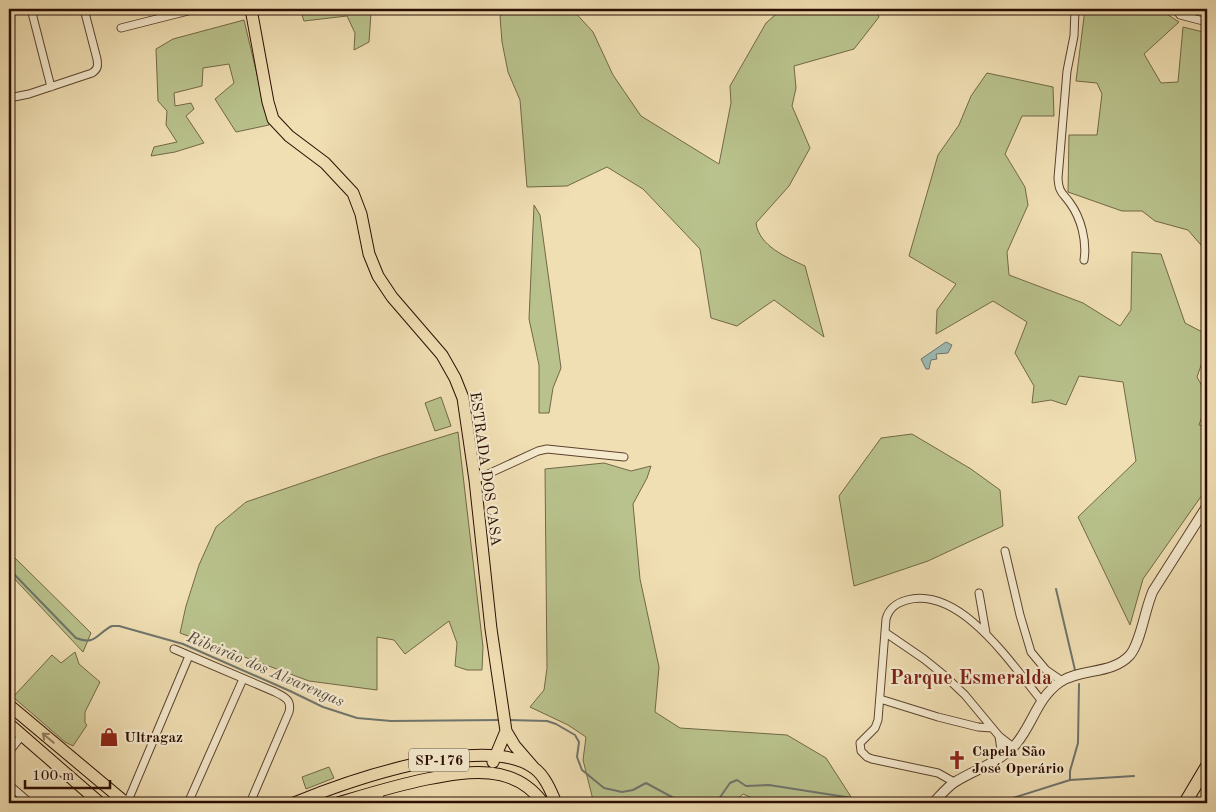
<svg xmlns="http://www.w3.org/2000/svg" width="1216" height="812" font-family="'Old Standard TT',serif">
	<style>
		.green { fill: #b9c28c; stroke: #726847 }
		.water { fill: #9dbbb5; stroke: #6f756d }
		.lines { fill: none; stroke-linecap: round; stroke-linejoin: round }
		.stream { stroke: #6f756d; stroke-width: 2 }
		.minor-casing { stroke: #5c422e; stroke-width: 9 }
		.tertiary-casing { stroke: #5c422e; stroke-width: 11 }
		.primary-casing { stroke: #2b0d02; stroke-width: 13 }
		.motorway-casing { stroke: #2b0d02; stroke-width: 14 }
		.minor { stroke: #f5eace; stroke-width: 7 }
		.tertiary { stroke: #f5eace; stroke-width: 9 }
		.primary { stroke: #f0dfb3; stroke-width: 11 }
		.motorway { stroke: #f0dfb3; stroke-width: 12 }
		.oneway { stroke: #978063 }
		.labels { text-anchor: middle; stroke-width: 4.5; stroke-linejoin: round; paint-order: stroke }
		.shield { fill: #f5eace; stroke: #684f3f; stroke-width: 1 }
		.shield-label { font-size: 14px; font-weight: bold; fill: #2b0d02 }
		.street-label { font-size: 15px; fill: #2b0d02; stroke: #f5eace }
		.poi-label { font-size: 15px; font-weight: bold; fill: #2b0d02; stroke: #f5eace; text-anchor: start }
		.water-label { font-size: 16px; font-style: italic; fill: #534a41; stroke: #f5eace }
		.district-label { font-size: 20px; font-weight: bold; fill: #7a1f14; stroke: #f5eace }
	</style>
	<rect width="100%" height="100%" fill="#f0dfb3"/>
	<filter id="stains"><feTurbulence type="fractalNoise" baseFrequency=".004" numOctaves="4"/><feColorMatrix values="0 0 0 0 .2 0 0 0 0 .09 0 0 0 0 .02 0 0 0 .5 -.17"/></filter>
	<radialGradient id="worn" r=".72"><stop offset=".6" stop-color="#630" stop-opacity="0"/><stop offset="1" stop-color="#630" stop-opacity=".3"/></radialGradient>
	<path class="green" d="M 300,9 L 374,9 L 371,13 L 369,42 L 354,50 L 355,33 L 347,16 L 304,21 Z
		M 511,9 L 572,9 L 593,32 L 613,75 L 641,116 L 719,164 L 731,103 L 730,86 L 766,23 L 782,9 L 875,9 L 879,17 L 854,49 L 794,66 L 796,88 L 792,106 L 810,148 L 789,186 L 756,223 C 759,246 786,257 805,266 L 824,337 L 774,300 L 737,326 L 711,318 L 700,249 L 643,189 L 607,167 L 567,186 L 527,187 L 520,100 L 508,72 L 502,42 L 500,16 Z
		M 1085,9 L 1159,9 L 1179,22 L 1144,54 L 1161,83 L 1178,82 L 1183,27 L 1207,33 L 1207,252 L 1188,230 L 1155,221 L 1142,211 L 1122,211 L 1068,192 L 1069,135 L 1097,135 L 1102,94 L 1097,83 L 1076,81 Z
		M 244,20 L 269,125 L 236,132 L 215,99 L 234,83 L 229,64 L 203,68 L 202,86 L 174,93 L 175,106 L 191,103 L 194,109 L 186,116 L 204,143 L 175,152 L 151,156 L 154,147 L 177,142 L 166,125 L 167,111 L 158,101 L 156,49 L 173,39 Z
		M 987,73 L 1053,87 L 1054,116 L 1022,116 L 1005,154 L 1025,187 L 1028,205 L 1007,252 L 1009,275 L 1083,303 L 1120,326 L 1131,310 L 1132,252 L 1161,254 L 1185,323 L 1206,334 L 1207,348 L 1197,377 C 1211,402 1208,399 1199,425 L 1207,427 L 1207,488 L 1143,579 L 1130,625 L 1078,517 L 1136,461 L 1123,382 L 1079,376 L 1066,405 L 1051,400 L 1032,403 L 1034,386 L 1015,353 L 1027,322 L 993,301 L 936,334 L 937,310 L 956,284 L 909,256 L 938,155 L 959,125 L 971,96 Z
		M 534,205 L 540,215 L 561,368 L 553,388 L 549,413 L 539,413 L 539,365 L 529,319 Z
		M 441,397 L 451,426 L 435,431 L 425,403 Z
		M 458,432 L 483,647 L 482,670 L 467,670 L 455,666 L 457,643 L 449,621 L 405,654 L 394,640 L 377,637 L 377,690 L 309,681 L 180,633 L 186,606 L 199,565 L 216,527 L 246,502 L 381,456 Z
		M 912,434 L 971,469 L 1000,490 L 1003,526 L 928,561 L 854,586 L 839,496 L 881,438 Z
		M 604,463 L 631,471 L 651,466 L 647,478 L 633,504 L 640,579 L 659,667 L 655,712 L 680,728 L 787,735 L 826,758 L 855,803 L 764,803 L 743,794 L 733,803 L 605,803 L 593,800 L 583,760 L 586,737 L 568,725 L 530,707 L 544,690 L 547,668 L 545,469 Z
		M 9,553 L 13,556 L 91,633 L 83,652 L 9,573 Z
		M 75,652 L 79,664 L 100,682 L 85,712 L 85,723 L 87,725 L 73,746 L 65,742 L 13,697 L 52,655 L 61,663 Z
		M 329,767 L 334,778 L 306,789 L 302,777 Z"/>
	<path class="water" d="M 946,342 L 952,345 L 948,353 L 936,354 L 937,359 L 931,360 L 929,369 L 926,369 L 921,359 Z"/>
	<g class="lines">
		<path class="stream" d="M 9,569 L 76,638 C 96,646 97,633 112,626 L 119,626 L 183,644 L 290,691 L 323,707 L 357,718 L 391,721 L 501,720
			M 1056,589 L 1075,670
			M 509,720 L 547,721 L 556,724 L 575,735 L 579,742 L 577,757 L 582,770 L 604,788 L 622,792 L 633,790 L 646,783 L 683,803
			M 1070,780 L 1070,771 L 1078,743 L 1079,684
			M 939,802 L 952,803
			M 716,803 L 730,783 L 737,780 L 746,786 L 769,785 L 865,800 L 901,803
			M 978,803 L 1013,798 L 1070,780 L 1134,776"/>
		<g class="minor-casing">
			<path id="minor" d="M 31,9 L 51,87
				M 1075,9 L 1074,36 L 1067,71 L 1058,178 C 1059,193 1062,192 1070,203 C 1081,218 1087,241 1084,260
				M 1176,9 L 1180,15 L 1207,22
				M 121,28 L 196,9
				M 9,98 L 29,94 L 92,73 C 98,69 98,66 97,59 L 84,9
				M 475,480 L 538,451 L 547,449 L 624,457
				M 1005,551 L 1020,615 L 1031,652 L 1046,670 L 1062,681
				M 979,593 L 986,633
				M 886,633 L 924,659 L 945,676 L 965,695 L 999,736 L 1013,747
				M 174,649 L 275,692 C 285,697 292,700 289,712 L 250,803
				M 880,699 L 938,717 L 978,727 L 992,728
				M 999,736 L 1002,757
				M 9,752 L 22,735
				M 954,782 L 938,773 L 872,759 L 867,757 L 861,751 L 860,743 L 875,728 L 878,720 L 886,619 C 889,608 896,603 907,600 C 961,586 1012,665 1041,700
				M 9,785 L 30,803
				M 127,803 L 189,656
				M 188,803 L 243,679
				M 378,803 L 381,789"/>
		</g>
		<g class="tertiary-casing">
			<path id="tertiary" d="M 933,803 C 940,796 947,787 955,782 C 976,769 999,763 1016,744 C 1033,724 1037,698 1060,682 C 1081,668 1112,675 1130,655 C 1141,642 1145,608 1153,591 L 1207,506"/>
		</g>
		<g class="primary-casing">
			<path id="primary" d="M 251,9 L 268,102 L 273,119 L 289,136 L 325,163 L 353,193 L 361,214 L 369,254 L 378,276 L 392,297 L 442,355 L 455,378 L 463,398 L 475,480 L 491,629 L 506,731 L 515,746 L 534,768
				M 9,705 L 126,803
				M 9,724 L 100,803
				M 493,762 L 506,731
				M 294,803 C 345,782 484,732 534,768 C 545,776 551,791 556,803
				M 338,803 C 368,794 397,785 427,779 C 468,771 514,763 543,803"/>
		</g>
		<g class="motorway-casing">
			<path id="motorway" d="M 1185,803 L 1207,766"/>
		</g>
		<use href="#minor" class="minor"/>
		<use href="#tertiary" class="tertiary"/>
		<use href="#primary" class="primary"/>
		<use href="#motorway" class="motorway"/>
	</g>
	<defs><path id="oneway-shaft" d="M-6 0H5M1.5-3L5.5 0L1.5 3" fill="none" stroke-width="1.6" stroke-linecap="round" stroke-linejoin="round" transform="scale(1.25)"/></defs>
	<use class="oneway" href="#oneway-shaft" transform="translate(48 738) rotate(-140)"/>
	<defs>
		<g id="shop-bare" transform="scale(1.5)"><path d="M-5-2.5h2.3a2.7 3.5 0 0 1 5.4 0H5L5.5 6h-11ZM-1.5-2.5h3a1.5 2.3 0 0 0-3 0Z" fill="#8f2418" stroke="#f5eace" stroke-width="2.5" paint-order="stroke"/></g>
		<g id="church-bare" transform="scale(1.5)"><path d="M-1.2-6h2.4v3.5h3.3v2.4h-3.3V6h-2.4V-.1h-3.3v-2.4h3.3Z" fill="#8f2418" stroke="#f5eace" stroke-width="2.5" paint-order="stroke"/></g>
	</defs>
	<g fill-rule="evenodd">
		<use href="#shop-bare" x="109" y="737"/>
		<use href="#church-bare" x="957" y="760"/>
	</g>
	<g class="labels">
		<rect class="shield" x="409" y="748.5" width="60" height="23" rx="4"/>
		<g class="shield-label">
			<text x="439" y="765">SP-176</text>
		</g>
		<g class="street-label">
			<text transform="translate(486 469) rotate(82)" y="5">ESTRADA DOS CASA</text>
		</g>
		<g class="poi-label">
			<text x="124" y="742">Ultragaz</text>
			<text x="972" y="756">Capela São<tspan x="972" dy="17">José Operário</tspan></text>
		</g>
		<g class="water-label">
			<text transform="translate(266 668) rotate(23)" y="6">Ribeirão dos Alvarengas</text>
		</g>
		<g class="district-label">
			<text x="971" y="684">Parque Esmeralda</text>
		</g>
	</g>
	<rect width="1216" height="812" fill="none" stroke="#f0dfb3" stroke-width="30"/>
	<rect x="10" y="10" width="1196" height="792" fill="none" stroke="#2b0d02" stroke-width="2.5"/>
	<rect x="15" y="15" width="1186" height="782" fill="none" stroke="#2b0d02"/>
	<path d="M25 780v8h85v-8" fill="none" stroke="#2b0d02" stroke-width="2.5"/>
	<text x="32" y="780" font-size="15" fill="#2b0d02" stroke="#f5eace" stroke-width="4" paint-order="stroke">100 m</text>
	<rect width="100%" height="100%" filter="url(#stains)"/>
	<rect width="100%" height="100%" fill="url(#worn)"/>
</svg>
